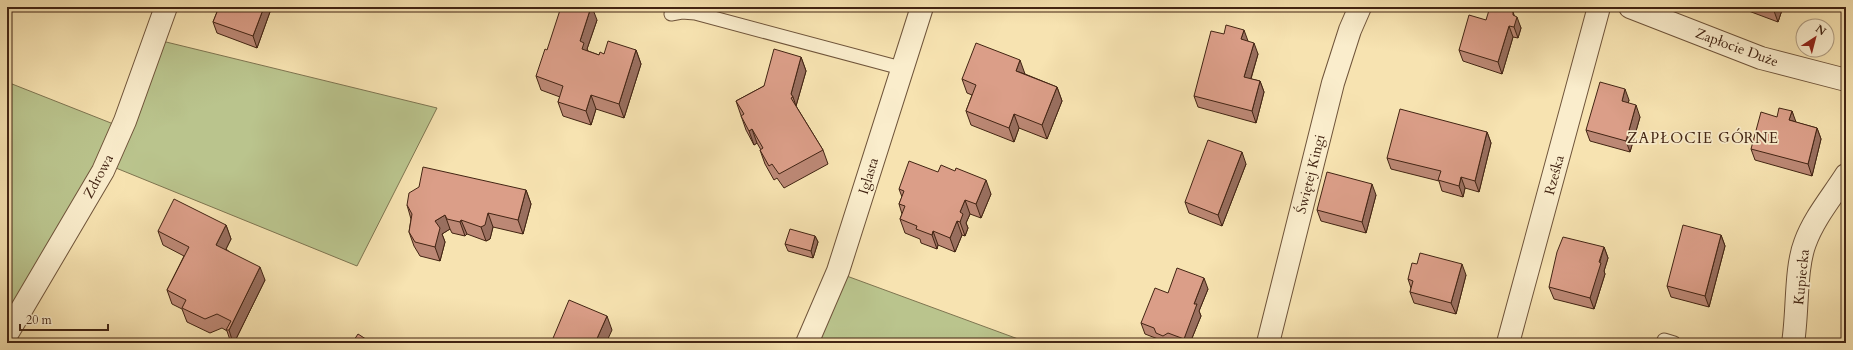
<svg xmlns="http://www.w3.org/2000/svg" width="1853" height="350" font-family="Cardo,serif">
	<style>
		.green { fill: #bac48d; stroke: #7e7450 }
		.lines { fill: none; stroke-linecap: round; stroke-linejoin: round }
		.service-casing { stroke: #6f543a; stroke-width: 15 }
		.minor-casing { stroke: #6f543a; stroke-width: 24 }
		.service { stroke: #faedcc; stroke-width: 13 }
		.minor { stroke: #faedcc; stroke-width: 22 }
		.wall { fill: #bc8875; stroke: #422413 }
		.shaded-wall { fill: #996f5f; stroke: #422413 }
		.building { fill: #db9e88; stroke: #422413 }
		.labels { text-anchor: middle; stroke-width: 3.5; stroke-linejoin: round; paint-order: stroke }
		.street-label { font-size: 14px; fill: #422413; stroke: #faedcc }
		.neighbourhood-label { font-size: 15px; letter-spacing: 1px; fill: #422413; stroke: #faedcc }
	</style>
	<rect width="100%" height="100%" fill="#f7e3b1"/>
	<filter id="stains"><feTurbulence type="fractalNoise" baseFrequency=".005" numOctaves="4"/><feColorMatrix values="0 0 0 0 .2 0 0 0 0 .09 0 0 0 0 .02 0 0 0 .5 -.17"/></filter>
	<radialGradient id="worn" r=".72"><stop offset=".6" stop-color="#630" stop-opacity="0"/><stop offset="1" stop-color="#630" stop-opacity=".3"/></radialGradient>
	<path class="green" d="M 162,41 L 437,108 L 357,266 L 111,166 Z
		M 7,82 L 116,125 L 96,168 L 7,321 Z
		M 844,275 L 1029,343 L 816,343 Z"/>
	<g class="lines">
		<g class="service-casing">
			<path id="service" d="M 671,14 L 682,12 L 695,13 L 901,68
				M 1664,340 L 1674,343"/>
		</g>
		<g class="minor-casing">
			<path id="minor" d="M 1630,7 L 1761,58 L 1846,80
				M 7,334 L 103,171 L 125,121 L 166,7
				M 807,343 L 838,271 L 922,7
				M 1268,343 L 1333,83 L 1350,30 L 1360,7
				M 1508,343 L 1599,7
				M 1793,343 C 1798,313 1795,269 1805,243 C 1814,218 1832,197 1846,175"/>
		</g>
		<use href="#service" class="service"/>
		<use href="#minor" class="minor"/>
	</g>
	<path class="wall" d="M 219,7 L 271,7 L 271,9 L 257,48 L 217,33 L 213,22 Z
		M 1738,7 L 1783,7 L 1778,22 Z
		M 1515,16 L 1521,28 L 1518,38 L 1513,37 L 1502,74 L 1463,61 L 1459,50 L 1486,20 Z
		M 597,20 L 587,49 L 588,51 L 599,55 L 604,54 L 636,50 L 641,64 L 624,118 L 596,109 L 591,125 L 563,116 L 558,102 L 560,97 L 541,90 L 536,76 Z
		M 1248,41 L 1258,54 L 1251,79 L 1260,81 L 1264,92 L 1256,123 L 1198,107 L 1194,96 Z
		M 801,57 L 806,71 L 796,106 L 823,150 L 828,164 L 784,188 L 777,178 L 774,180 L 765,164 L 760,150 L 761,150 L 757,143 L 754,145 L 746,130 L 736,101 L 764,86 Z
		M 1025,74 L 1057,87 L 1062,101 L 1047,139 L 1019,128 L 1014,142 L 971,125 L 966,111 L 972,95 L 967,93 L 962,79 Z
		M 1629,100 L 1628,103 L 1640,117 L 1630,152 L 1590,141 L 1586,130 Z
		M 1792,111 L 1795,122 L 1817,128 L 1821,139 L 1812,176 L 1755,160 L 1751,149 Z
		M 1487,132 L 1491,143 L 1479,192 L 1465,188 L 1463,197 L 1442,191 L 1439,181 L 1391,169 L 1387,158 Z
		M 1246,164 L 1222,226 L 1189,213 L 1185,202 Z
		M 899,189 L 991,194 L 981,218 L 970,214 L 966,223 L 968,228 L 965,236 L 962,235 L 955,252 L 938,245 L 937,249 L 921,243 L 920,239 L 905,233 L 900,219 L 902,214 L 899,204 L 902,197 Z
		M 526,190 L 531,204 L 523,234 L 493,227 L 490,239 L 486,241 L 467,234 L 465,236 L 452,233 L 450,229 L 442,234 L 445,242 L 440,261 L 420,256 L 414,246 L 409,232 L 411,219 L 407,205 Z
		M 1376,195 L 1366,233 L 1321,221 L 1317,210 Z
		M 226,225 L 231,239 L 226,249 L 265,280 L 234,343 L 231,343 L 227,331 L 222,328 L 210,333 L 187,322 L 182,309 L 172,304 L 167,290 L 184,256 L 163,245 L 158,231 Z
		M 1721,235 L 1725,246 L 1709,307 L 1671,297 L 1667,286 Z
		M 815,236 L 818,242 L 813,258 L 788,251 L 785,244 Z
		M 1604,247 L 1608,258 L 1604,271 L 1605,274 L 1594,309 L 1554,299 L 1549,287 Z
		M 1466,275 L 1456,314 L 1414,303 L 1410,292 L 1411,288 L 1408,279 Z
		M 1208,289 L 1199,311 L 1201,316 L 1190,343 L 1159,343 L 1158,339 L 1145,334 L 1141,323 L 1168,293 Z"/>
	<path class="shaded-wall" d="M 264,7 L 271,7 L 271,9 L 257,48 L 253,36 Z
		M 591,7 L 592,7 L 597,20 L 587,49 L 590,57 L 582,49 L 580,41 Z
		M 1775,7 L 1783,7 L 1778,22 L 1774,11 Z
		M 1513,12 L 1516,20 L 1517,17 L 1521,28 L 1518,38 L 1514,27 L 1513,15 Z
		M 1509,26 L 1513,37 L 1502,74 L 1498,62 Z
		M 1244,30 L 1248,41 L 1245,51 L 1241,39 Z
		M 1254,43 L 1258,54 L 1248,88 L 1244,77 Z
		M 636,50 L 641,64 L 624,118 L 619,104 Z
		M 801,57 L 806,71 L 796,106 L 793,97 L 791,94 Z
		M 1020,60 L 1025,74 L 1016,71 Z
		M 1260,81 L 1264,92 L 1256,123 L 1252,111 Z
		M 1057,87 L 1062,101 L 1047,139 L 1042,125 Z
		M 1625,89 L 1629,100 L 1626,112 L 1622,101 Z
		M 591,95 L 596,109 L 591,125 L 586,111 Z
		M 1636,105 L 1640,117 L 1630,152 L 1626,141 Z
		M 1792,111 L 1796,122 L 1789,120 Z
		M 1014,114 L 1019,128 L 1014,142 L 1009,128 Z
		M 1817,128 L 1821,139 L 1812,176 L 1808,164 Z
		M 752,129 L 757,143 L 754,145 L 749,131 Z
		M 1487,132 L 1491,143 L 1479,192 L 1475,181 Z
		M 1242,152 L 1246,164 L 1222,226 L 1218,215 Z
		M 1461,177 L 1465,188 L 1463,197 L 1459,186 Z
		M 986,180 L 991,194 L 981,218 L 976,204 Z
		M 1372,184 L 1376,195 L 1366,233 L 1362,222 Z
		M 526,190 L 531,204 L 523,234 L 518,220 Z
		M 965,200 L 970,214 L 966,223 L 968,228 L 965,236 L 960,222 L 960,212 Z
		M 488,213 L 493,227 L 490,239 L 486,241 L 481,227 Z
		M 445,215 L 450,229 L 442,234 L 445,242 L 440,261 L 435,247 L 435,221 Z
		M 461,220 L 467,234 L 465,236 L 460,222 Z
		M 957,221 L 962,235 L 955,252 L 950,238 Z
		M 226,225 L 231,239 L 221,259 L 216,245 Z
		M 933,231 L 938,245 L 937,249 L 932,235 Z
		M 1721,235 L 1725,246 L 1709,307 L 1705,296 Z
		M 815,236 L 818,242 L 813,258 L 811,251 Z
		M 1604,247 L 1608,258 L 1604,271 L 1605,274 L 1594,309 L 1590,298 Z
		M 1462,264 L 1466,275 L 1456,314 L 1451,303 Z
		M 260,267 L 265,280 L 234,343 L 233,343 L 229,330 Z
		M 1204,278 L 1208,289 L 1199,311 L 1201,316 L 1190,343 L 1185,343 L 1184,339 L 1194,304 Z
		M 607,316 L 612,330 L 606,343 L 595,343 Z"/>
	<path class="building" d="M 219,7 L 264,7 L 253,36 L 213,22 Z
		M 561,7 L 591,7 L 580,41 L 584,43 L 582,49 L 599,55 L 600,52 L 604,54 L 608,41 L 636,50 L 619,104 L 591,95 L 586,111 L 558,102 L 563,86 L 536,76 L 545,49 L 547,50 Z
		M 1490,7 L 1497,7 L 1513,12 L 1513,15 L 1517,17 L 1514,27 L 1509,26 L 1498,62 L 1459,50 L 1469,15 L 1486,20 Z
		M 1763,7 L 1775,7 L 1774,11 Z
		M 1226,25 L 1244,30 L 1241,39 L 1254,43 L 1244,77 L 1260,81 L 1252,111 L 1194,96 L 1211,31 L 1224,34 Z
		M 976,43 L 1020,60 L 1016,71 L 1057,87 L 1042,125 L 1014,114 L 1009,128 L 966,111 L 976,85 L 962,79 Z
		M 774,49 L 801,57 L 791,94 L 793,97 L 791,98 L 823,150 L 779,174 L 772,164 L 769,166 L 760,150 L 763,148 L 752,129 L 749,131 L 741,116 L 744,114 L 736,101 L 764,86 Z
		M 1600,82 L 1625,89 L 1622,101 L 1636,105 L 1626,141 L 1586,130 Z
		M 1779,108 L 1792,111 L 1789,120 L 1817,128 L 1808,164 L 1751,149 L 1761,112 L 1777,117 Z
		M 1400,109 L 1487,132 L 1475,181 L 1461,177 L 1459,186 L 1438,180 L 1441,171 L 1387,158 Z
		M 1208,140 L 1242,152 L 1218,215 L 1185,202 Z
		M 909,161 L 938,172 L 941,165 L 955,171 L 956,168 L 986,180 L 976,204 L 965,200 L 960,212 L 963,214 L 960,222 L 957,221 L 950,238 L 933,231 L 932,235 L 916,229 L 917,226 L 900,219 L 905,206 L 899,204 L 904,191 L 899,189 Z
		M 423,167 L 526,190 L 518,220 L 488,213 L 485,225 L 481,227 L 461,220 L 460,222 L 447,219 L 445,215 L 435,221 L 440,228 L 435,247 L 415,242 L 409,232 L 412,214 L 407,205 L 409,193 L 419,187 Z
		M 1327,172 L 1372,184 L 1362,222 L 1317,210 Z
		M 174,199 L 226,225 L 216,245 L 260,267 L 229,330 L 226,330 L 231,321 L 217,314 L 205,319 L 182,308 L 186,300 L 167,290 L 189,247 L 158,231 Z
		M 1683,225 L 1721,235 L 1705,296 L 1667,286 Z
		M 790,229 L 815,236 L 811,251 L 785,244 Z
		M 1563,237 L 1604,247 L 1599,262 L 1601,263 L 1590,298 L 1549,287 L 1557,252 Z
		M 1420,253 L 1462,264 L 1451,303 L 1410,292 L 1413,281 L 1408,279 L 1412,263 L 1417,264 Z
		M 1177,268 L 1204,278 L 1194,304 L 1197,304 L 1184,339 L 1168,333 L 1163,336 L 1156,333 L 1154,328 L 1141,323 L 1155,288 L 1168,293 Z
		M 569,300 L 607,316 L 595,343 L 551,343 Z
		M 358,334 L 372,343 L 352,343 Z"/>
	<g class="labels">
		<g class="street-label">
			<text transform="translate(1737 47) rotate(20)" y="5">Zapłocie Duże</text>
			<text transform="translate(1310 174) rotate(-76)" y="5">Świętej Kingi</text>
			<text transform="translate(1554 175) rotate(-75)" y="5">Rześka</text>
			<text transform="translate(98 176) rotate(-62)" y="5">Zdrowa</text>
			<text transform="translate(868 176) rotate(-73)" y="5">Iglasta</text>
			<text transform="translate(1801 277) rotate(-84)" y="5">Kupiecka</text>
		</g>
		<g class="neighbourhood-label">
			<text x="1703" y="143">ZAPŁOCIE GÓRNE</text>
		</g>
	</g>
	<rect width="1853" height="350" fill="none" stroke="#f7e3b1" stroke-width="24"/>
	<rect x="8" y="8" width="1837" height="334" fill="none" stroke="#422413" stroke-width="2"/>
	<rect x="12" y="12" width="1829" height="326" fill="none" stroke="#422413"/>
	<g transform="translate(1815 38) rotate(36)"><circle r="19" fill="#faedcc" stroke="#b09d82"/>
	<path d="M0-3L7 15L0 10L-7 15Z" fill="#8f2418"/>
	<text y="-6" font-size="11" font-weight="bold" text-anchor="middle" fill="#422413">N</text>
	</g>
	<path d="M20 324v6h88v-6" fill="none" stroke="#422413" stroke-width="2"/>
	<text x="26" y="324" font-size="12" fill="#422413" stroke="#faedcc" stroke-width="3" paint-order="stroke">20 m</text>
	<rect width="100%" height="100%" filter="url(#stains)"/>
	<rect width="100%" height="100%" fill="url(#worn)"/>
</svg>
